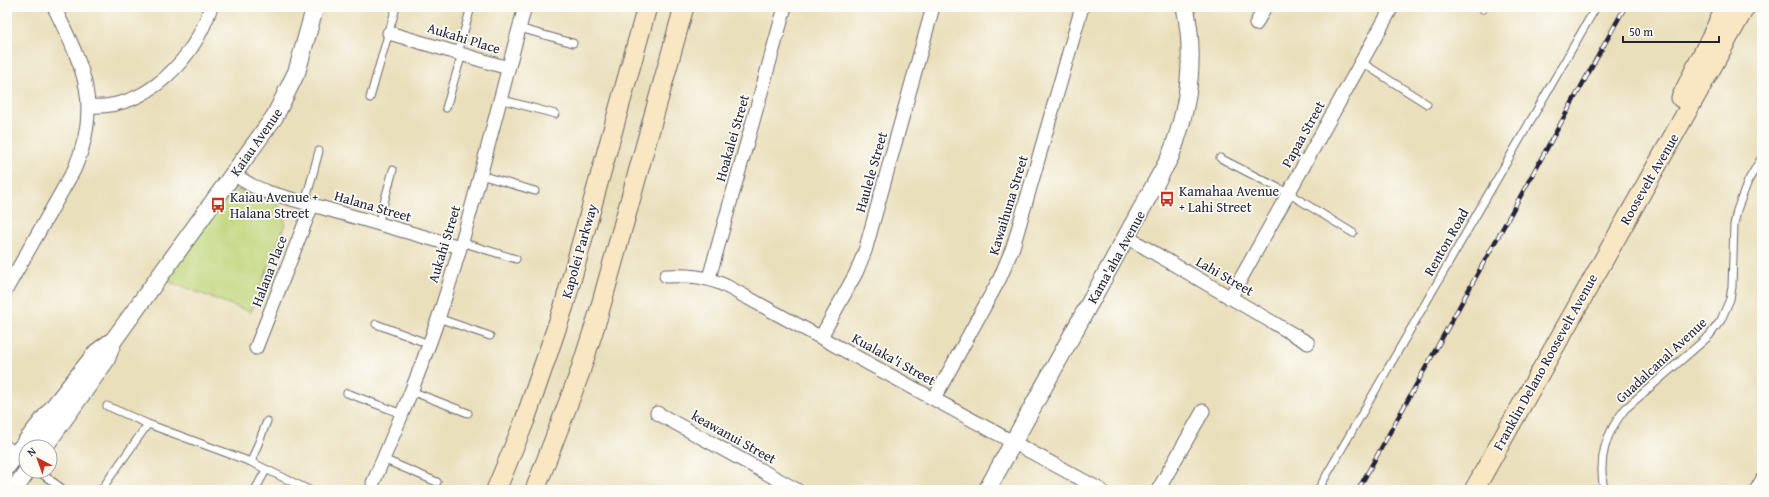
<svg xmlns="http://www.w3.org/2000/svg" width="1769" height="497" font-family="'Gentium Book Plus',serif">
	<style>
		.green { fill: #bfd478; stroke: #707b5a }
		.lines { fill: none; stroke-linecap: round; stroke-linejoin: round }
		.service-casing { stroke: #686468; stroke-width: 9 }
		.minor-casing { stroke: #686468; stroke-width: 15 }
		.tertiary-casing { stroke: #686468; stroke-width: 19 }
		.secondary-casing { stroke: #686468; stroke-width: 21 }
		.service { stroke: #fff; stroke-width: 7 }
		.minor { stroke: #fff; stroke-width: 13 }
		.tertiary { stroke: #fff; stroke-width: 17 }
		.secondary { stroke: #f9e7c3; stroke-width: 19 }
		.rail-casing { stroke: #22223b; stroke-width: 4.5 }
		.rail { stroke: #fdfcf7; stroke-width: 3; stroke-dasharray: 9; stroke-linecap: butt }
		.labels { text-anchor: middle; stroke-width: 3.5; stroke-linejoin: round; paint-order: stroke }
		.street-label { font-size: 14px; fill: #22223b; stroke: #fdfcf7 }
		.poi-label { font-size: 14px; fill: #22223b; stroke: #fdfcf7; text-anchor: start }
	</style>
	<rect width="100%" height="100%" fill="#fdfcf7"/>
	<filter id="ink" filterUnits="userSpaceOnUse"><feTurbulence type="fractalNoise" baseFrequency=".025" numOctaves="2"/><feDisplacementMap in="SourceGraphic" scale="8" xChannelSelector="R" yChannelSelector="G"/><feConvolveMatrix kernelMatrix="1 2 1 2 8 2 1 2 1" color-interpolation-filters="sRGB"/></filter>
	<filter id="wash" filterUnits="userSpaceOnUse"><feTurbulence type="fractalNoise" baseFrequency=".012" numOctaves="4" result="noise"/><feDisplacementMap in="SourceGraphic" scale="16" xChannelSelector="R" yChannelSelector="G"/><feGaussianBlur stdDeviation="0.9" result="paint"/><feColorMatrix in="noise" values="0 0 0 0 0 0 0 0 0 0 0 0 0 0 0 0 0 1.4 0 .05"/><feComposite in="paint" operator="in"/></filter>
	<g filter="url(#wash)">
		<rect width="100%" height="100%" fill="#eadfbb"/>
		<path class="green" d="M 233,189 L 277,203 L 284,214 L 285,224 L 251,312 L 159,278 Z"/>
	</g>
	<g filter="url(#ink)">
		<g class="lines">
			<g class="service-casing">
				<path id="service" d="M 1479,7 L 1483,9
					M 519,28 L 573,43
					M 458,53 L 471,7
					M 1361,62 L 1427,104
					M 370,98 L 396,7
					M 500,99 L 555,114
					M 446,108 L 462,54
					M 1220,158 L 1288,193 L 1353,233
					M 480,175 L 535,191
					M 305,203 L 319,151
					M 378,224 L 393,170
					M 461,242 L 516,259
					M 438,318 L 490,336
					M 376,324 L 429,344
					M 411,391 L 468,413
					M 347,393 L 402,414
					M 107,406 L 148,424 L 251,462 L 309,490
					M 383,459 L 437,482
					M 251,462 L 267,421
					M 38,471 L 64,490
					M 101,490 L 148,424
					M 255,490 L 266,470
					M 1318,490 L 1596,7
					M 1604,490 C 1598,459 1605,434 1625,409 L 1709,336 L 1721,320 L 1730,299 L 1732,287 L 1734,225 L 1737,210 L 1748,181 L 1762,157
					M 1753,490 L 1762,474"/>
			</g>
			<g class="minor-casing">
				<path id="minor" d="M 1256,24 L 1265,7
					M 389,33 L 508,68
					M 89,106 C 147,110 194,59 211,7
					M 233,174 L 251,185 L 267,192 L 460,247
					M 1127,237 L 1308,343
					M 666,276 C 688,275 706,276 726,286 L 1101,490
					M 709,278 L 785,7
					M 7,288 L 74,170 C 103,104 83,67 54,7
					M 1230,298 L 1392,7
					M 821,337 L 856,273 L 865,251 L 933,7
					M 256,348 L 312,205
					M 934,399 L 1000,278 L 1013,247 L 1082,7
					M 657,413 L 797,490
					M 7,448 L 26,462
					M 373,483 C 396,429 419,375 438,319 C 472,217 496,111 525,7
					M 1158,490 L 1203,411"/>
			</g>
			<g class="tertiary-casing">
				<path id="tertiary" d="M 44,447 L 106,360 L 113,341 L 275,116 L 297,71 L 315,7
					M 7,466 L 97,352 L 112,341
					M 14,490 L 27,471
					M 987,490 L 1170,157 C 1189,108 1196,58 1185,7"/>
			</g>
			<g class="secondary-casing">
				<path id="secondary" d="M 1681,98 L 1726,7
					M 496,490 L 525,420 L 564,306 L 647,7
					M 535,490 L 579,375 L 598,316 L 684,7
					M 1474,490 C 1564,329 1656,169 1745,7"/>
			</g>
			<use href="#service" class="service"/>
			<use href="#minor" class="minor"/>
			<use href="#tertiary" class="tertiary"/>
			<use href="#secondary" class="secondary"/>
			<g class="rail-casing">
				<path id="rail" d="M 1358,490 L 1625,7"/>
			</g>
			<use href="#rail" class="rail"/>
		</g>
	</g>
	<defs>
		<g id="bus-bare" transform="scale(1.2)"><path d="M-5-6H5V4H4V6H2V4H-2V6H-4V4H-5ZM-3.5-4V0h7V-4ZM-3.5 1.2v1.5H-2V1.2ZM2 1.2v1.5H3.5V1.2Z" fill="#c8321e" stroke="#fdfcf7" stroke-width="2.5" paint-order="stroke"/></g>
	</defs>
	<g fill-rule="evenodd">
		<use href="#bus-bare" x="1167" y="199"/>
		<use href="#bus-bare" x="218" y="205"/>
	</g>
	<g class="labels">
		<g class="street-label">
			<text transform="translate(464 38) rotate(17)" y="5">Aukahi Place</text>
			<text transform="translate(1303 134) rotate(-61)" y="5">Papaa Street</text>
			<text transform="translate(732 138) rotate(-74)" y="5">Hoakalei Street</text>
			<text transform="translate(256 142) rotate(-55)" y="5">Kaiau Avenue</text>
			<text transform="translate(871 172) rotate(-74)" y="5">Haulele Street</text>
			<text transform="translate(1649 179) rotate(-60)" y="5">Roosevelt Avenue</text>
			<text transform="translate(1008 205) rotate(-73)" y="5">Kawaihuna Street</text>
			<text transform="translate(373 206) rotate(16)" y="5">Halana Street</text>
			<text transform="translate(1446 242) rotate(-60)" y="5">Renton Road</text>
			<text transform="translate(444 244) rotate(-73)" y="5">Aukahi Street</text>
			<text transform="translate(579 251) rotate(-74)" y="5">Kapolei Parkway</text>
			<text transform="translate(1116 257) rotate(-61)" y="5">Kama'aha Avenue</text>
			<text transform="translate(269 271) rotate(-69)" y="5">Halana Place</text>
			<text transform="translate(1225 276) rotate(30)" y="5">Lahi Street</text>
			<text transform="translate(894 359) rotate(29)" y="5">Kualaka'i Street</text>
			<text transform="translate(1661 360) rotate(-43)" y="5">Guadalcanal Avenue</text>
			<text transform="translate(1545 362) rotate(-61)" y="5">Franklin Delano Roosevelt Avenue</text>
			<text transform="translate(734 437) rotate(29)" y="5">keawanui Street</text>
		</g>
		<g class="poi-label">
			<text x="1179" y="196">Kamahaa Avenue<tspan x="1179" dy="16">+ Lahi Street</tspan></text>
			<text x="230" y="202">Kaiau Avenue +<tspan x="230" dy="16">Halana Street</tspan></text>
		</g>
	</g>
	<rect width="1769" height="497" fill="none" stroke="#fdfcf7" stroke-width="24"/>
	<g transform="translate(38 459) rotate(319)"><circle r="19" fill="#fdfcf7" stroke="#a5a5ac"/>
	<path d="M0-3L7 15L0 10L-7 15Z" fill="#c8321e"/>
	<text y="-6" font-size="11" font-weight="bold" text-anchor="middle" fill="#22223b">N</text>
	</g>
	<path d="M1623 36v6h96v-6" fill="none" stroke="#22223b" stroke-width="2"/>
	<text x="1629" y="36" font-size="12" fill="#22223b" stroke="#fdfcf7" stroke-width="3" paint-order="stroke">50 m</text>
</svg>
